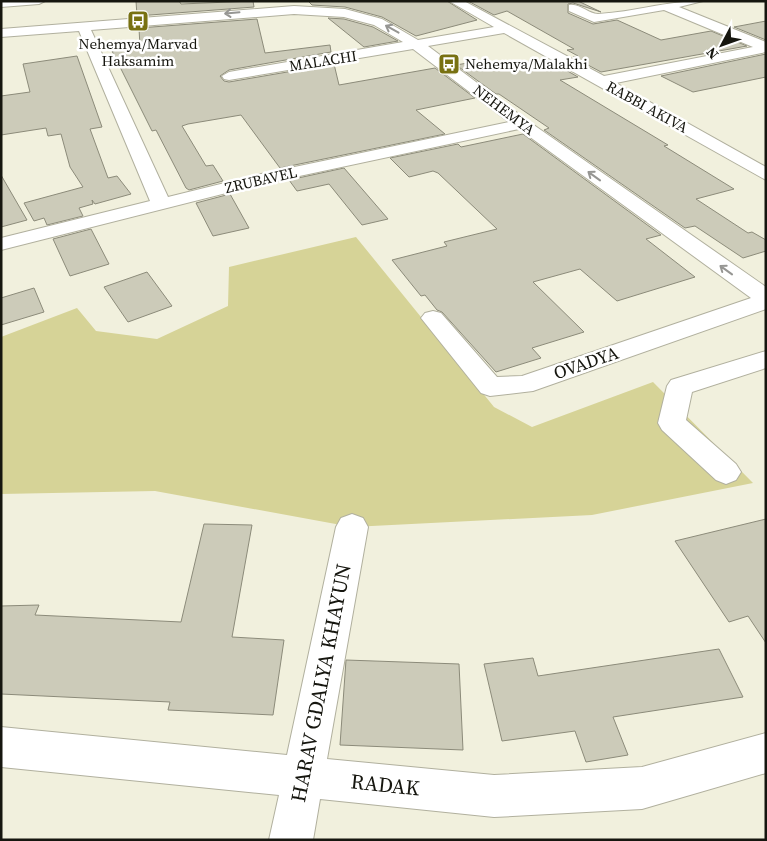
<svg xmlns="http://www.w3.org/2000/svg" width="767" height="841" font-family="'Source Serif 4',serif">
	<style>
		.green { fill: #d6d397 }
		.building { fill: #cccbb9; stroke: #8c8b7a }
		.lines { fill: none; stroke-linecap: round; stroke-linejoin: round }
		.minor-casing { stroke: #b1b09e; stroke-width: 2 }
		.minor { fill: #fff; fill-rule: evenodd }
		.oneway { stroke: #969693 }
		.labels { text-anchor: middle; stroke-width: 5; stroke-linejoin: round; paint-order: stroke }
		.far-poi-label { font-size: 15px; fill: #16160f; stroke: #fff }
		.far-street-label { font-size: 15px; fill: #16160f; stroke: #fff }
		.street-label { font-size: 18px; fill: #16160f; stroke: #fff }
		.near-street-label { font-size: 21px; fill: #16160f; stroke: #fff }
	</style>
	<rect width="100%" height="100%" fill="#f1f0dd"/>
	<path class="green" d="M 356,237 L 494,407 L 532,427 L 653,382 L 753,483 L 592,515 L 352,527 L 155,491 L 1,494 L 1,337 L 77,308 L 96,331 L 157,339 L 228,306 L 229,267 Z"/>
	<path class="building" d="M 136,1 L 179,1 L 181,4 L 253,1 L 254,7 L 137,16 Z
		M 308,1 L 447,1 L 477,20 L 416,36 L 382,17 L 345,7 L 312,5 Z
		M 468,1 L 578,1 L 601,12 L 573,3 L 568,4 L 568,13 L 593,24 L 617,20 L 661,40 L 711,31 L 747,46 L 601,72 L 573,57 L 578,56 L 567,50 L 574,49 L 507,11 L 494,15 Z
		M 328,18 L 344,19 L 373,27 L 398,41 L 364,47 Z
		M 257,19 L 265,53 L 330,45 L 331,52 L 229,70 L 220,76 L 224,81 L 229,82 L 334,64 L 339,85 L 435,68 L 475,98 L 416,110 L 445,134 L 280,168 L 241,115 L 188,124 L 182,126 L 206,166 L 213,165 L 223,181 L 189,190 L 186,188 L 156,130 L 152,131 L 112,51 L 140,47 L 139,28 Z
		M 766,21 L 766,40 L 734,27 Z
		M 766,54 L 766,77 L 693,92 L 661,76 Z
		M 77,56 L 102,127 L 90,129 L 108,178 L 117,176 L 131,194 L 95,204 L 92,200 L 93,204 L 79,208 L 83,216 L 47,225 L 44,218 L 34,221 L 24,203 L 83,187 L 70,167 L 61,134 L 48,136 L 46,128 L 1,135 L 1,96 L 30,92 L 23,64 Z
		M 485,60 L 500,70 L 550,61 L 578,77 L 560,80 L 668,145 L 664,146 L 734,189 L 696,199 L 748,233 L 752,232 L 766,240 L 766,251 L 743,258 L 695,226 L 685,228 L 544,130 L 549,128 L 499,94 L 496,94 L 456,65 Z
		M 523,134 L 661,235 L 646,239 L 695,277 L 617,301 L 580,269 L 533,282 L 584,332 L 532,348 L 541,358 L 496,372 L 442,312 L 437,310 L 425,295 L 421,296 L 392,260 L 447,246 L 444,242 L 497,229 L 438,173 L 433,171 L 409,177 L 390,158 L 458,144 L 461,147 Z
		M 344,168 L 388,219 L 362,225 L 329,184 L 297,191 L 289,180 Z
		M 1,175 L 27,220 L 1,227 Z
		M 230,194 L 249,228 L 213,236 L 196,203 Z
		M 91,229 L 109,264 L 70,276 L 53,239 Z
		M 147,272 L 172,306 L 128,322 L 104,287 Z
		M 34,288 L 44,312 L 1,325 L 1,298 Z
		M 766,519 L 766,643 L 748,616 L 729,622 L 675,541 Z
		M 204,524 L 252,525 L 232,637 L 284,640 L 273,715 L 168,710 L 170,702 L 1,694 L 1,606 L 39,605 L 35,615 L 181,622 Z
		M 719,649 L 743,697 L 613,717 L 628,755 L 586,762 L 575,731 L 502,741 L 484,664 L 533,658 L 538,676 Z
		M 346,660 L 459,664 L 463,750 L 340,745 Z"/>
	<g class="lines">
		<g class="minor-casing">
			<path id="minor" d="M 1,1 L 45,1 L 39,4 L 1,7 Z
				M 449,1 L 464,1 L 604,76 L 753,47 L 664,10 L 594,22 L 569,11 L 569,5 C 580,3 588,14 598,14 C 634,12 666,1 703,1 L 679,7 L 766,42 L 766,52 L 616,83 L 766,167 L 766,180 L 504,33 L 428,46 L 528,121 L 766,287 L 766,309 L 533,391 L 490,396 L 481,393 L 421,318 L 425,313 L 433,311 L 441,313 L 497,377 L 522,376 L 751,298 L 519,129 L 262,184 L 1,250 L 1,238 L 150,201 L 79,31 L 1,37 L 1,29 L 294,6 L 345,9 L 382,19 L 418,40 L 494,27 ZM 294,14 L 344,17 L 374,25 L 403,42 L 229,72 L 222,76 L 224,79 L 229,80 L 413,49 L 509,122 L 261,174 L 168,197 L 91,30 Z
				M 766,351 L 766,368 L 692,392 L 686,420 L 736,464 L 741,472 L 736,480 L 726,484 L 716,480 L 662,430 L 658,423 L 667,386 L 671,380 Z
				M 352,514 L 363,518 L 368,527 L 327,759 L 494,775 L 642,767 L 766,733 L 766,773 L 642,809 L 494,817 L 320,799 L 313,840 L 269,840 L 279,795 L 1,767 L 1,727 L 287,755 L 336,527 L 341,518 Z"/>
		</g>
		<use href="#minor" class="minor"/>
	</g>
	<defs><path id="oneway-shaft" d="M-6 0H5M1.5-3L5.5 0L1.5 3" fill="none" stroke-width="1.6" stroke-linecap="round" stroke-linejoin="round" transform="scale(1.25)"/></defs>
	<g class="oneway">
		<use href="#oneway-shaft" transform="translate(232 13) rotate(175)"/>
		<use href="#oneway-shaft" transform="translate(392 29) rotate(-151)"/>
		<use href="#oneway-shaft" transform="translate(594 176) rotate(-144)"/>
		<use href="#oneway-shaft" transform="translate(726 270) rotate(-144)"/>
	</g>
	<defs>
		<g id="bus-square" transform="scale(1.125)"><rect x="-9" y="-9" width="18" height="18" rx="4" fill="#787112" stroke="#fff"/><path d="M-5-6H5V4H4V6H2V4H-2V6H-4V4H-5ZM-3.5-4V0h7V-4ZM-3.5 1.2v1.5H-2V1.2ZM2 1.2v1.5H3.5V1.2Z" fill="#fff"/></g>
	</defs>
	<g fill-rule="evenodd">
		<use href="#bus-square" x="138" y="21"/>
		<use href="#bus-square" x="449" y="64"/>
	</g>
	<g class="labels">
		<g class="far-poi-label">
			<text x="138" y="49">Nehemya/Marvad<tspan x="138" dy="17">Haksamim</tspan></text>
			<text x="465" y="69" text-anchor="start">Nehemya/Malakhi</text>
		</g>
		<g class="far-street-label">
			<text transform="translate(323 61) rotate(-9)" y="5">MALACHI</text>
			<text transform="translate(647 107) rotate(29)" y="5">RABBI AKIVA</text>
			<text transform="translate(504 110) rotate(37)" y="5">NEHEMYA</text>
			<text transform="translate(261 180) rotate(-13)" y="5">ZRUBAVEL</text>
		</g>
		<g class="street-label">
			<text transform="translate(586 363) rotate(-19)" y="6">OVADYA</text>
		</g>
		<g class="near-street-label">
			<text transform="translate(321 683) rotate(-79)" y="7">HARAV GDALYA KHAYUN</text>
			<text transform="translate(385 785) rotate(6)" y="7">RADAK</text>
		</g>
	</g>
	<rect width="767" height="841" fill="none" stroke="#16160f" stroke-width="5"/>
	<g transform="translate(722 45) rotate(229)" stroke="#ffffff" stroke-width="4" paint-order="stroke">
	<path d="M0-4L9 19L0 12L-9 19Z" fill="#16160f"/>
	<text y="-8" font-size="14" font-weight="bold" text-anchor="middle" fill="#16160f">N</text>
	</g>
</svg>
